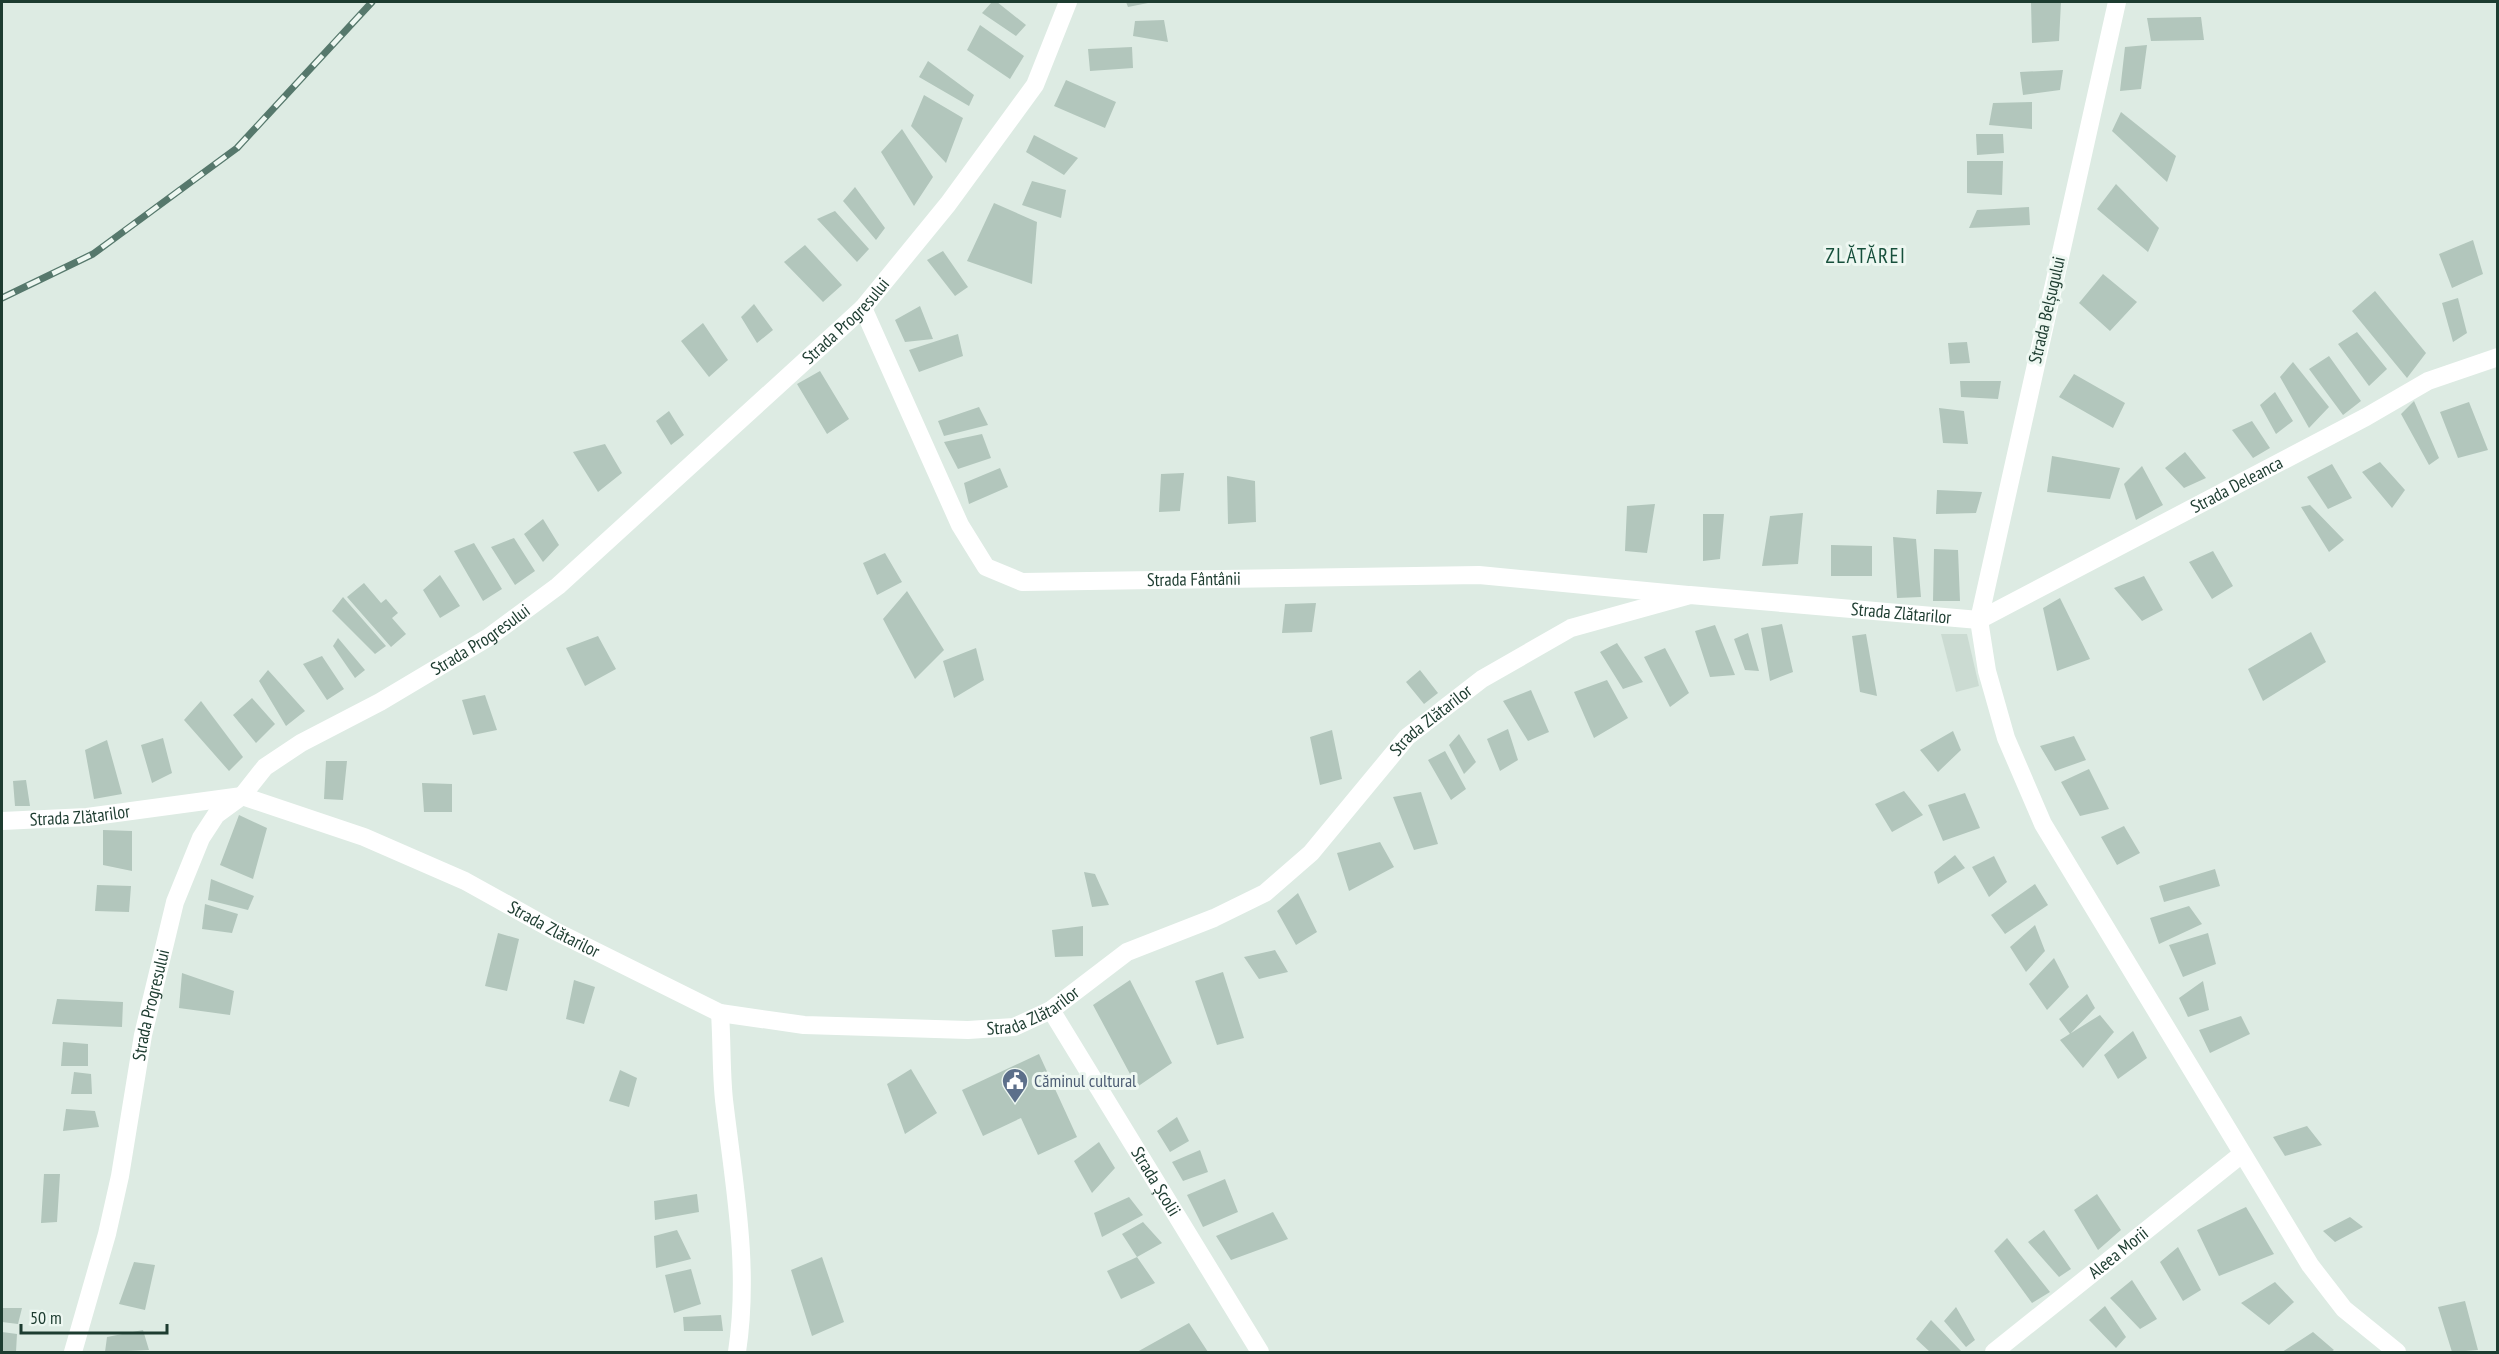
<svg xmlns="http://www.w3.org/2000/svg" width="2499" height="1354" font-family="'PT Sans Narrow',sans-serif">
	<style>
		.built { fill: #cbdbd2 }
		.building { fill: #b2c6bc }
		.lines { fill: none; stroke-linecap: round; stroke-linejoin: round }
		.street { stroke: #fff; stroke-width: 18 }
		.secondary { stroke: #fff; stroke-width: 18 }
		.rail-casing { stroke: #56786c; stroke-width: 7 }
		.rail { stroke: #edf7f1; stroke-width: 4.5; stroke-dasharray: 14; stroke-linecap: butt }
		.labels { text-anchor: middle; stroke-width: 6; stroke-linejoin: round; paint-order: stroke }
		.street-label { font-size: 18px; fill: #1d3c30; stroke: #edf7f1 }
		.service-label { font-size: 18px; fill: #4e5e75; stroke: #edf7f1; text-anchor: start }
		.quarter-label { font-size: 21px; letter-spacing: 1.5px; fill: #17503c; stroke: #edf7f1 }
	</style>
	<rect width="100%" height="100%" fill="#ddebe3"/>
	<path class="built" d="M 1941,634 L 1967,634 L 1979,686 L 1956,692 Z"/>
	<path class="building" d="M 992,2 L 997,2 L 1026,25 L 1016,36 L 982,13 Z
		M 1126,2 L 1148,2 L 1148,3 L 1128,7 Z
		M 2031,2 L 2061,2 L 2059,41 L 2032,43 Z
		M 2201,17 L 2204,40 L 2151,41 L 2147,18 Z
		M 1164,20 L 1168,42 L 1133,36 L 1135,21 Z
		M 980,25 L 1024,56 L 1010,79 L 967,50 Z
		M 2147,45 L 2141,89 L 2120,91 L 2125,47 Z
		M 1132,47 L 1133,68 L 1090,71 L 1088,49 Z
		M 928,61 L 974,95 L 969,106 L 919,77 Z
		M 2063,70 L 2060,90 L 2023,95 L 2020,72 Z
		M 1066,80 L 1116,102 L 1105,128 L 1054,106 Z
		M 924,95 L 963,118 L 946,163 L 911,126 Z
		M 2032,102 L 2032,129 L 1989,125 L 1993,103 Z
		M 2121,112 L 2176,156 L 2167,182 L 2112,131 Z
		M 902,129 L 933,177 L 914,206 L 881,152 Z
		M 1976,134 L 2003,134 L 2004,153 L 1977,155 Z
		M 1034,135 L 1078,158 L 1064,175 L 1026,152 Z
		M 1967,161 L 2003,161 L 2002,195 L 1967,193 Z
		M 1032,181 L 1066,190 L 1061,218 L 1022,205 Z
		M 2116,184 L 2159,228 L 2148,252 L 2097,209 Z
		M 855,187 L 885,228 L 876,240 L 843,201 Z
		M 994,203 L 1037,222 L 1032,284 L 967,261 Z
		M 2029,207 L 2030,225 L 1969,228 L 1977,210 Z
		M 835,211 L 869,249 L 857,262 L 817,219 Z
		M 2473,240 L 2483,274 L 2452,288 L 2439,254 Z
		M 805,245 L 842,285 L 823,302 L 784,262 Z
		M 943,251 L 968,287 L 955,296 L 927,260 Z
		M 2103,274 L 2137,302 L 2110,331 L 2079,303 Z
		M 2375,291 L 2426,353 L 2407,378 L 2352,311 Z
		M 2458,298 L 2467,333 L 2453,342 L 2442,303 Z
		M 754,304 L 773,330 L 757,343 L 741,317 Z
		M 920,306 L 933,339 L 905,342 L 895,320 Z
		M 703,323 L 728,360 L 709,377 L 681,341 Z
		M 2357,332 L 2387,369 L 2369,386 L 2338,344 Z
		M 958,334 L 963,356 L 919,372 L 909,350 Z
		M 1967,342 L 1970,363 L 1950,364 L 1948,343 Z
		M 2329,356 L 2361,401 L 2343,415 L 2309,369 Z
		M 2293,362 L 2329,407 L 2309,428 L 2280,377 Z
		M 820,371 L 849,419 L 827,434 L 797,384 Z
		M 2074,374 L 2125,403 L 2113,428 L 2059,397 Z
		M 1960,381 L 2001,381 L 1998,399 L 1961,397 Z
		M 2275,392 L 2293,421 L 2276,434 L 2260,405 Z
		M 2414,401 L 2439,458 L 2429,465 L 2401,414 Z
		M 2469,402 L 2488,450 L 2458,458 L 2440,412 Z
		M 979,407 L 988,425 L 944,436 L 938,421 Z
		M 1939,408 L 1964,411 L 1968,444 L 1943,443 Z
		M 669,411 L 684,435 L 671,445 L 656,421 Z
		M 2252,421 L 2270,448 L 2253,458 L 2232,430 Z
		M 982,434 L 991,458 L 958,469 L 944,442 Z
		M 605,444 L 622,473 L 598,492 L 573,452 Z
		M 2185,452 L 2206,478 L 2184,488 L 2165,468 Z
		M 2052,456 L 2120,468 L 2110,499 L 2047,492 Z
		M 2380,462 L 2405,490 L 2392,508 L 2362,472 Z
		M 2332,464 L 2352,498 L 2328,509 L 2307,477 Z
		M 2142,466 L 2163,505 L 2136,520 L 2124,484 Z
		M 1000,468 L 1008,487 L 969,504 L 964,483 Z
		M 1184,473 L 1180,511 L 1159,512 L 1161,474 Z
		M 1227,476 L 1255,481 L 1256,522 L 1228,524 Z
		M 1937,490 L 1982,492 L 1976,513 L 1936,514 Z
		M 1655,504 L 1647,553 L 1625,551 L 1627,506 Z
		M 2310,505 L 2344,540 L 2329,552 L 2301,507 Z
		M 1803,513 L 1798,564 L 1762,566 L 1770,516 Z
		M 1703,514 L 1724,514 L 1720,559 L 1703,561 Z
		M 543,519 L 559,545 L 543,562 L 524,534 Z
		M 1893,537 L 1916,539 L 1921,597 L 1897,598 Z
		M 514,538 L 535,571 L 515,585 L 491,547 Z
		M 474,543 L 502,589 L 483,601 L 454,551 Z
		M 1831,545 L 1872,546 L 1872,576 L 1831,576 Z
		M 1934,549 L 1958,550 L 1960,601 L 1933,601 Z
		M 2213,551 L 2233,586 L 2212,599 L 2189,562 Z
		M 885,553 L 902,582 L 877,595 L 863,563 Z
		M 440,575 L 460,606 L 440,618 L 423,590 Z
		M 2144,576 L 2163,610 L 2142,621 L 2114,588 Z
		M 364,583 L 381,603 L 386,599 L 398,613 L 392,618 L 406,634 L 391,647 L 347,597 Z
		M 907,591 L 944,650 L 915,679 L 883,619 Z
		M 343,597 L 386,646 L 375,654 L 332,611 Z
		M 2060,598 L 2090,659 L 2057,671 L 2043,608 Z
		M 1316,603 L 1312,632 L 1282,633 L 1285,604 Z
		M 1782,624 L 1793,672 L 1770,681 L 1761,628 Z
		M 1715,625 L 1735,675 L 1710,677 L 1695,631 Z
		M 2311,632 L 2326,662 L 2263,701 L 2248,669 Z
		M 1748,633 L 1759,671 L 1745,670 L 1734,639 Z
		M 1866,634 L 1877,696 L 1860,692 L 1852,636 Z
		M 598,636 L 616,669 L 585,686 L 566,648 Z
		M 338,638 L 365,670 L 355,678 L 333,646 Z
		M 1617,643 L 1643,682 L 1623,689 L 1600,652 Z
		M 976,648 L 984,680 L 954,698 L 943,661 Z
		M 1665,648 L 1689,693 L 1670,707 L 1644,657 Z
		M 322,656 L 344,689 L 327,700 L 303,664 Z
		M 268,670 L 305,711 L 286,726 L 259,681 Z
		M 1420,670 L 1438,693 L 1424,704 L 1406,682 Z
		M 1607,680 L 1628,718 L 1594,738 L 1574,692 Z
		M 1531,690 L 1549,732 L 1528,741 L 1503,701 Z
		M 485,695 L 497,730 L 473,735 L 462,700 Z
		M 252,698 L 275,724 L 256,743 L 233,715 Z
		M 201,701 L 243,757 L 229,771 L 184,720 Z
		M 1508,729 L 1518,760 L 1500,771 L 1487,739 Z
		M 1332,730 L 1342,779 L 1320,785 L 1310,737 Z
		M 1953,731 L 1961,750 L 1938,772 L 1920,750 Z
		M 1459,734 L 1476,762 L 1464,774 L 1449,745 Z
		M 2074,736 L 2086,760 L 2055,771 L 2040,746 Z
		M 163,738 L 172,773 L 152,783 L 141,745 Z
		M 107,740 L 122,794 L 94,799 L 85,750 Z
		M 1445,751 L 1466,789 L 1451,800 L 1428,760 Z
		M 326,761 L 347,761 L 343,800 L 324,799 Z
		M 2089,769 L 2109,809 L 2080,816 L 2061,782 Z
		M 26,780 L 30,806 L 15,806 L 13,781 Z
		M 422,783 L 452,784 L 452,812 L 424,812 Z
		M 1904,791 L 1923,815 L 1892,832 L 1875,804 Z
		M 1421,792 L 1438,844 L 1414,850 L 1393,797 Z
		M 1965,793 L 1980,828 L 1943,841 L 1928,805 Z
		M 239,815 L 267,828 L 253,879 L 220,865 Z
		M 2124,826 L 2140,853 L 2117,865 L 2101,837 Z
		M 103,830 L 132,831 L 132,871 L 103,865 Z
		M 1380,842 L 1394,867 L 1349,891 L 1337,853 Z
		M 1955,855 L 1965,868 L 1938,884 L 1934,872 Z
		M 1994,856 L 2007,882 L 1989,897 L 1972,867 Z
		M 2215,869 L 2220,886 L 2164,902 L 2159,886 Z
		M 1084,872 L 1095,874 L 1109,905 L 1092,907 Z
		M 211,879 L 254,896 L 248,910 L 208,900 Z
		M 2035,884 L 2048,905 L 2005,934 L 1991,915 Z
		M 97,885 L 131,886 L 129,912 L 95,911 Z
		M 1298,893 L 1317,932 L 1296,945 L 1277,911 Z
		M 205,904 L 238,914 L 232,933 L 202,929 Z
		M 2189,906 L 2202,924 L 2159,944 L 2150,918 Z
		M 2035,925 L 2045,951 L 2026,972 L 2010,947 Z
		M 1083,926 L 1083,956 L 1055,957 L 1052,930 Z
		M 498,933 L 519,939 L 507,991 L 485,986 Z
		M 2208,933 L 2216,964 L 2183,977 L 2169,945 Z
		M 1275,950 L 1288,972 L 1259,979 L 1244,957 Z
		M 2054,958 L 2069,987 L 2047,1010 L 2029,984 Z
		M 1223,972 L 1244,1038 L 1217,1045 L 1195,981 Z
		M 182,973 L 234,991 L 230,1015 L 179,1008 Z
		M 574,980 L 595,987 L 584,1024 L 566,1019 Z
		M 1130,980 L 1172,1063 L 1137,1087 L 1093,1005 Z
		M 2203,981 L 2209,1010 L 2188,1017 L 2179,998 Z
		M 2087,994 L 2095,1008 L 2070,1034 L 2059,1019 Z
		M 57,999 L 123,1002 L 122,1027 L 52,1024 Z
		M 2100,1015 L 2114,1032 L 2083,1068 L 2060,1040 Z
		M 2241,1016 L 2250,1034 L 2210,1053 L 2199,1030 Z
		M 2133,1031 L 2147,1058 L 2118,1079 L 2104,1055 Z
		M 63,1042 L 88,1044 L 88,1066 L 61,1066 Z
		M 1039,1054 L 1077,1137 L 1038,1155 L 1021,1118 L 983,1136 L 962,1090 Z
		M 911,1069 L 937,1113 L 905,1134 L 887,1084 Z
		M 620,1070 L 637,1078 L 629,1107 L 609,1101 Z
		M 74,1072 L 91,1074 L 92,1094 L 71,1094 Z
		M 66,1109 L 95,1111 L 99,1127 L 63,1131 Z
		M 1177,1117 L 1189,1141 L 1170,1152 L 1157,1131 Z
		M 2307,1126 L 2322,1145 L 2285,1156 L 2273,1137 Z
		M 1099,1142 L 1115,1168 L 1092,1193 L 1074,1161 Z
		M 1200,1150 L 1208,1172 L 1183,1181 L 1172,1162 Z
		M 44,1174 L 60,1174 L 57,1222 L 41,1223 Z
		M 1225,1179 L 1238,1212 L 1203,1227 L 1187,1195 Z
		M 697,1194 L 699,1212 L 655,1220 L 654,1201 Z
		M 2097,1194 L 2121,1230 L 2098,1250 L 2074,1210 Z
		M 1129,1197 L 1143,1215 L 1102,1237 L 1094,1213 Z
		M 2246,1207 L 2274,1254 L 2219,1276 L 2197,1230 Z
		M 1273,1212 L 1288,1239 L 1231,1260 L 1216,1236 Z
		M 2350,1217 L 2363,1227 L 2335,1242 L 2323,1231 Z
		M 1143,1222 L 1162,1243 L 1137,1257 L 1122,1234 Z
		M 677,1230 L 691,1259 L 656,1268 L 654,1236 Z
		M 2044,1230 L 2071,1269 L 2059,1277 L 2028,1242 Z
		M 2007,1238 L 2050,1292 L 2032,1303 L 1994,1251 Z
		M 2178,1247 L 2201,1290 L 2183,1301 L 2160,1262 Z
		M 822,1257 L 844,1322 L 812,1336 L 791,1270 Z
		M 1137,1257 L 1155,1283 L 1121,1299 L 1107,1271 Z
		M 134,1262 L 155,1265 L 145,1310 L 119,1304 Z
		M 691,1269 L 701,1304 L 674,1313 L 665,1275 Z
		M 2132,1280 L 2157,1319 L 2140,1329 L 2110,1298 Z
		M 2275,1282 L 2294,1302 L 2269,1325 L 2241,1303 Z
		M 2465,1301 L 2478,1350 L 2452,1352 L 2438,1307 Z
		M 2105,1306 L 2126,1337 L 2116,1348 L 2089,1320 Z
		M 1956,1307 L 1975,1340 L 1966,1347 L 1944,1321 Z
		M 2,1308 L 22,1308 L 18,1324 L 2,1322 Z
		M 721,1315 L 723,1331 L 684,1331 L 683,1317 Z
		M 1931,1320 L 1961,1351 L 1930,1352 L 1916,1339 Z
		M 1189,1323 L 1208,1352 L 1137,1352 Z
		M 143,1330 L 149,1350 L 105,1352 L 107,1337 Z
		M 2,1332 L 17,1334 L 16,1352 L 2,1352 Z
		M 2313,1332 L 2334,1350 L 2331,1352 L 2282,1352 Z"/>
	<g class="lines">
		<g class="street">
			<path id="s1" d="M 863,308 L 960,525 L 986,567 L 1022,582 L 1479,575 L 1688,595"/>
			<path id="s2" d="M 1979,620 L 2366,417 L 2428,381 L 2498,357"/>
			<path id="s3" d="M 2,821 L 87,817 L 242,796"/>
			<path id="s4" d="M 1051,1010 L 1260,1352"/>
			<path d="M 720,1013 C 722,1042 721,1071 724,1100 C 734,1185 750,1267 737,1352"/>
			<path id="s5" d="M 1994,1352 L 2242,1154"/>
		</g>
		<g class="secondary">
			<path d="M 2117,2 L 1979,620 L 1987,671 L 2006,738 L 2043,824 L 2310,1265 L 2344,1309 L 2397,1352"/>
			<path id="s6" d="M 242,796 L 364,837 L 465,881 L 555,931 L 720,1013 L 804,1025 L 968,1030 L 1014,1027 L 1051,1010 L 1127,952 L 1214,918 L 1265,893 L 1311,853 L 1407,737 L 1482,679 L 1571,628 L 1690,595 L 1979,620"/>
			<path id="s7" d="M 73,1352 L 107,1234 L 120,1176 L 143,1035 L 175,902 L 201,838 L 216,815 L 242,796 L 265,767 L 301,743 L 380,702 L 489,637 L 558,586 L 863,308 L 948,204 L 1035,85 L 1068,2"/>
		</g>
		<g class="rail-casing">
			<path id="rail" d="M 2,298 L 93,254 L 237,148 L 372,2"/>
		</g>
		<use href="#rail" class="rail"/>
	</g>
	<defs>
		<g id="civic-pin" transform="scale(1.35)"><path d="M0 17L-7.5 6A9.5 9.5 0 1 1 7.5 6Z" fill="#5c6f8a" stroke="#edf7f1"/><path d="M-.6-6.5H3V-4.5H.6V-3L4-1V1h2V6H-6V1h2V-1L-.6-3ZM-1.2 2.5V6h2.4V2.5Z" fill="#fff"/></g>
	</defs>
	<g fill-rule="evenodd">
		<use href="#civic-pin" x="1015" y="1081"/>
	</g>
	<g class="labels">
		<g class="street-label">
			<text transform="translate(2047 310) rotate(-77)" y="6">Strada Belșugului</text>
			<text dy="6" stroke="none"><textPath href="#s7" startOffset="1364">Strada Progresului</textPath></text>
			<text dy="6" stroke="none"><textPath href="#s2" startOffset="291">Strada Deleanca</textPath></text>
			<text dy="6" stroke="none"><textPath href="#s1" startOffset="498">Strada Fântânii</textPath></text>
			<text dy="6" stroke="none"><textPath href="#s6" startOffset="1852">Strada Zlătarilor</textPath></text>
			<text dy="6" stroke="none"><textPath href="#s7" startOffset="878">Strada Progresului</textPath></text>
			<text dy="6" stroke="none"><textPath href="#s6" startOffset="1348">Strada Zlătarilor</textPath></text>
			<text dy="6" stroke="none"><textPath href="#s3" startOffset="78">Strada Zlătarilor</textPath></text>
			<text dy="6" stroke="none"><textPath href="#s6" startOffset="340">Strada Zlătarilor</textPath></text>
			<text dy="6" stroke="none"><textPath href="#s7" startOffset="356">Strada Progresului</textPath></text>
			<text dy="6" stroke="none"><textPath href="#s6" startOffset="844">Strada Zlătarilor</textPath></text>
			<text dy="6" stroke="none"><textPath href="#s4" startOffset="201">Strada Școlii</textPath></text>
			<text dy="6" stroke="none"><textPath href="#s5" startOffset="159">Aleea Morii</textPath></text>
		</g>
		<g class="service-label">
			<text x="1034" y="1087">Căminul cultural</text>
		</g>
		<g class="quarter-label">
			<text x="1866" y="263">ZLĂTĂREI</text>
		</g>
	</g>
	<rect width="2499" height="1354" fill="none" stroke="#1d3c30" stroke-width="6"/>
	<path d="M21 1324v9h146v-9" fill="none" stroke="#1d3c30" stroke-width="3"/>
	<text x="30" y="1324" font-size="18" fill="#1d3c30" stroke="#edf7f1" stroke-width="4.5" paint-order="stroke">50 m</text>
</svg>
